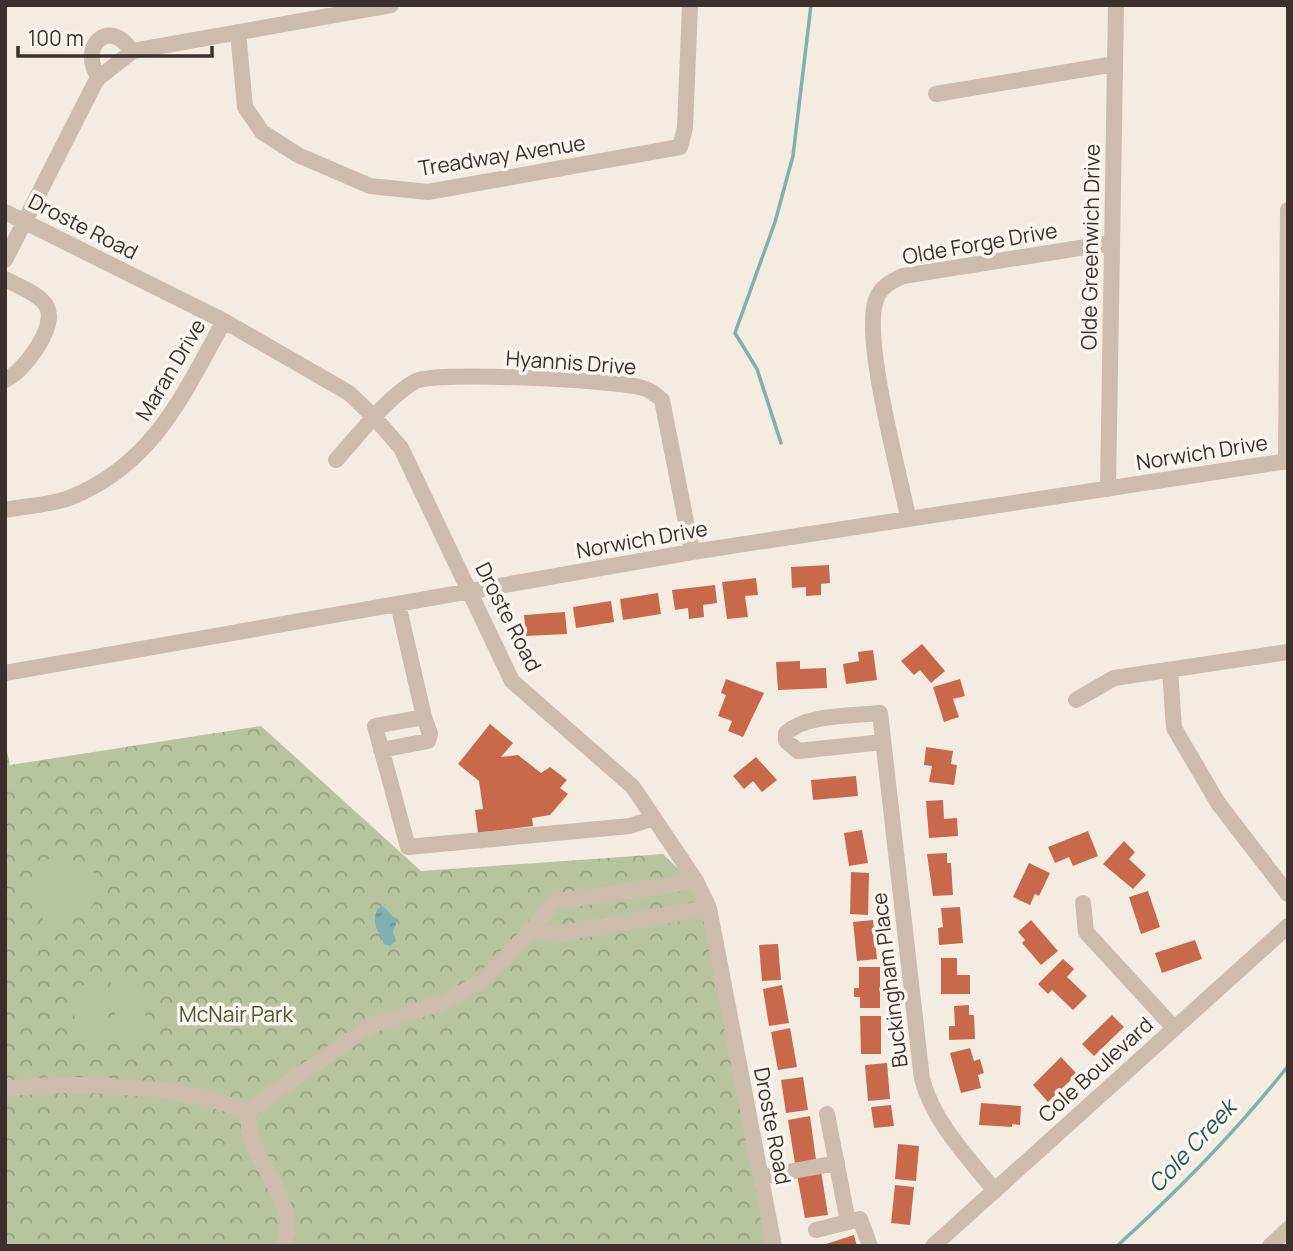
<svg xmlns="http://www.w3.org/2000/svg" width="1293" height="1251" font-family="Manrope,sans-serif">
	<style>
		.park { fill: url(#park-crowns) }
		.garden { fill: #b8c4a0 }
		.water { fill: url(#water-ripples) }
		.lines { fill: none; stroke-linecap: round; stroke-linejoin: round }
		.stream { stroke: #7fb0b2; stroke-width: 3.5 }
		.building { fill: #c8694b }
		.minor { stroke: #cdbbac; stroke-width: 16 }
		.labels { text-anchor: middle; stroke-width: 7; stroke-linejoin: round; paint-order: stroke }
		.street-label { font-size: 21px; fill: #3b302b; stroke: #fbf5ee }
		.park-label { font-size: 21px; fill: #4a5a2e; stroke: #fbf5ee }
		.water-label { font-size: 23px; font-style: italic; fill: #1f5a5e; stroke: #fbf5ee }
	</style>
	<defs>
		<pattern id="park-crowns" width="20" height="18" patternUnits="userSpaceOnUse" patternTransform="scale(1.75)"><rect width="20" height="18" fill="#b8c4a0"/><path d="M2 6a3 3 0 1 1 6 0M12 15a3 3 0 1 1 6 0" fill="none" stroke="#97a083"/></pattern>
		<pattern id="water-ripples" width="26" height="14" patternUnits="userSpaceOnUse" patternTransform="scale(1.75)"><rect width="26" height="14" fill="#7fb0b2"/><path d="M2 4q2-2 4 0t4 0M15 11q2-2 4 0t4 0" fill="none" stroke="#699091"/></pattern>
	</defs>
	<rect width="100%" height="100%" fill="#f4ebe1"/>
	<path class="park" d="M 261,726 L 421,871 L 663,854 L 701,891 L 772,1246 L 5,1246 L 5,741 L 10,765 Z"/>
	<path class="garden" d="M 61,856 L 92,867 C 108,914 82,916 45,925 C 36,897 17,862 61,856 Z
		M 143,975 L 146,1035 L 118,1037 L 110,978 Z
		M 104,982 L 111,1035 L 77,1039 L 71,987 Z"/>
	<path class="water" d="M 384,907 L 397,921 L 393,932 L 396,941 L 390,946 L 384,944 C 379,930 370,924 378,908 Z"/>
	<g class="lines">
		<path class="stream" d="M 781,443 L 757,369 L 735,333 L 775,222 L 793,156 L 811,5
			M 1117,1246 C 1179,1190 1236,1132 1288,1066"/>
	</g>
	<path class="building" d="M 829,565 L 830,583 L 821,584 L 821,595 L 806,596 L 806,587 L 792,588 L 791,567 Z
		M 756,578 L 758,595 L 745,596 L 748,617 L 727,619 L 722,582 Z
		M 715,585 L 717,603 L 703,605 L 704,617 L 689,619 L 688,608 L 675,610 L 672,590 Z
		M 658,593 L 661,614 L 623,620 L 620,599 Z
		M 611,601 L 614,622 L 576,628 L 573,607 Z
		M 565,612 L 567,634 L 526,636 L 524,615 Z
		M 922,644 L 945,671 L 931,683 L 920,670 L 914,675 L 901,661 Z
		M 873,650 L 877,680 L 846,684 L 843,664 L 859,661 L 858,652 Z
		M 800,661 L 800,669 L 826,668 L 827,688 L 778,690 L 776,662 Z
		M 726,679 L 764,693 L 743,737 L 728,731 L 732,721 L 718,716 L 726,695 L 721,693 Z
		M 960,679 L 965,696 L 953,699 L 959,717 L 944,722 L 933,687 Z
		M 490,724 L 513,743 L 501,757 L 518,755 L 541,773 L 550,767 L 567,780 L 560,788 L 568,794 L 550,815 L 532,818 L 533,826 L 478,833 L 475,810 L 483,809 L 479,781 L 458,764 Z
		M 926,747 L 953,751 L 951,764 L 957,765 L 954,785 L 929,782 L 932,766 L 924,765 Z
		M 756,757 L 777,780 L 762,792 L 753,781 L 744,789 L 733,776 Z
		M 856,776 L 858,796 L 813,800 L 811,780 Z
		M 943,800 L 944,819 L 957,818 L 958,836 L 929,838 L 926,801 Z
		M 862,830 L 868,863 L 849,866 L 844,833 Z
		M 1088,831 L 1098,856 L 1073,866 L 1069,857 L 1055,863 L 1048,847 Z
		M 1124,841 L 1135,852 L 1129,859 L 1146,875 L 1133,889 L 1103,864 Z
		M 947,853 L 947,863 L 951,863 L 953,895 L 933,896 L 927,854 Z
		M 1029,863 L 1050,873 L 1039,896 L 1035,894 L 1030,905 L 1013,897 Z
		M 851,872 L 869,873 L 868,915 L 850,914 Z
		M 1148,891 L 1160,927 L 1141,934 L 1129,897 Z
		M 960,907 L 963,943 L 939,945 L 938,928 L 943,927 L 941,908 Z
		M 873,920 L 877,959 L 857,961 L 853,922 Z
		M 1031,920 L 1058,951 L 1041,965 L 1022,943 L 1025,940 L 1018,932 Z
		M 1195,940 L 1202,959 L 1162,973 L 1155,953 Z
		M 778,944 L 781,980 L 762,981 L 759,945 Z
		M 941,958 L 957,958 L 957,975 L 970,975 L 970,994 L 941,994 Z
		M 1063,959 L 1074,969 L 1067,977 L 1087,996 L 1073,1010 L 1052,990 L 1048,994 L 1038,984 Z
		M 859,967 L 880,967 L 880,1008 L 860,1008 L 860,997 L 854,997 L 854,988 L 859,988 Z
		M 782,985 L 789,1023 L 769,1026 L 763,989 Z
		M 969,1005 L 969,1015 L 974,1015 L 975,1039 L 949,1040 L 949,1026 L 955,1026 L 954,1006 Z
		M 1112,1015 L 1124,1027 L 1094,1056 L 1082,1044 Z
		M 860,1016 L 881,1016 L 881,1054 L 861,1054 Z
		M 790,1028 L 797,1067 L 778,1070 L 771,1032 Z
		M 970,1048 L 974,1061 L 980,1059 L 984,1073 L 978,1075 L 981,1088 L 961,1093 L 950,1053 Z
		M 1061,1057 L 1077,1074 L 1048,1102 L 1033,1085 Z
		M 887,1063 L 890,1099 L 868,1101 L 865,1065 Z
		M 803,1077 L 808,1110 L 786,1113 L 781,1080 Z
		M 981,1103 L 1021,1106 L 1020,1125 L 1012,1124 L 1012,1127 L 979,1125 Z
		M 891,1105 L 894,1126 L 874,1128 L 871,1107 Z
		M 810,1116 L 816,1160 L 795,1163 L 788,1120 Z
		M 898,1144 L 919,1146 L 916,1181 L 895,1179 Z
		M 821,1171 L 828,1215 L 805,1218 L 797,1175 Z
		M 895,1185 L 914,1187 L 910,1225 L 891,1223 Z
		M 854,1235 L 857,1246 L 823,1246 L 823,1245 Z"/>
	<g class="lines">
		<path class="minor" d="M 238,32 L 245,107 L 262,132 L 298,155 L 370,186 L 428,192 L 680,147 L 685,128 L 690,5
			M 99,78 C 77,45 111,17 131,51
			M 936,94 L 1115,64
			M 5,212 L 224,321 L 349,393 L 375,418 L 401,448 L 512,681 L 633,787 L 696,881 L 709,908 L 774,1246
			M 5,260 L 97,79 L 133,51 L 391,5
			M 5,279 C 18,286 40,294 47,307 C 57,327 23,373 5,380
			M 336,460 C 358,436 388,396 416,381 C 435,371 612,380 639,387 C 649,389 655,394 662,400 L 692,552
			M 1286,461 L 1288,210
			M 1108,489 L 1116,5
			M 5,510 C 25,506 50,505 69,498 C 153,465 183,395 224,321
			M 908,517 C 899,471 862,338 876,300 C 880,287 892,281 903,276 L 1111,243
			M 398,604 L 424,717 L 375,726 L 408,847 L 630,826 L 654,818
			M 1170,670 L 1174,728 L 1218,803 L 1288,894
			M 5,673 L 692,552 L 1288,461
			M 1076,700 L 1114,678 L 1288,652
			M 883,742 L 798,751 L 786,741 L 786,733 C 808,714 852,716 880,713 L 922,1079 C 934,1123 967,1156 995,1191
			M 381,750 L 428,741 L 430,734 L 424,717
			M 696,881 L 553,902 L 531,931 L 558,934 L 709,908
			M 1083,903 L 1086,932 L 1174,1028
			M 5,1089 C 73,1080 185,1086 248,1111 C 249,1118 248,1127 250,1133 C 260,1170 298,1205 284,1246
			M 248,1111 L 371,1025 L 442,1003 L 481,982 L 531,931
			M 827,1114 L 848,1222
			M 761,1177 L 837,1163
			M 816,1230 L 860,1219 L 870,1246
			M 933,1246 L 1288,926
			M 1270,1246 L 1288,1229"/>
	</g>
	<g class="labels">
		<g class="street-label">
			<text transform="translate(502 156) rotate(-9)" y="7">Treadway Avenue</text>
			<text transform="translate(83 227) rotate(27)" y="7">Droste Road</text>
			<text transform="translate(980 244) rotate(-10)" y="7">Olde Forge Drive</text>
			<text transform="translate(1091 247) rotate(-89)" y="7">Olde Greenwich Drive</text>
			<text transform="translate(571 363) rotate(4)" y="7">Hyannis Drive</text>
			<text transform="translate(171 370) rotate(-59)" y="7">Maran Drive</text>
			<text transform="translate(1202 453) rotate(-9)" y="7">Norwich Drive</text>
			<text transform="translate(642 540) rotate(-10)" y="7">Norwich Drive</text>
			<text transform="translate(508 617) rotate(63)" y="7">Droste Road</text>
			<text transform="translate(890 980) rotate(-97)" y="7">Buckingham Place</text>
			<text transform="translate(1096 1070) rotate(-42)" y="7">Cole Boulevard</text>
			<text transform="translate(772 1126) rotate(79)" y="7">Droste Road</text>
		</g>
		<g class="park-label">
			<text x="236" y="1022">McNair Park</text>
		</g>
		<g class="water-label">
			<text transform="translate(1192 1146) rotate(-47)" y="8">Cole Creek</text>
		</g>
	</g>
	<rect width="1293" height="1251" fill="none" stroke="#3b302b" stroke-width="14"/>
	<path d="M18 46v10h194v-10" fill="none" stroke="#3b302b" stroke-width="3.5"/>
	<text x="28" y="46" font-size="21" fill="#3b302b" stroke="#fbf5ee" stroke-width="5" paint-order="stroke">100 m</text>
</svg>
